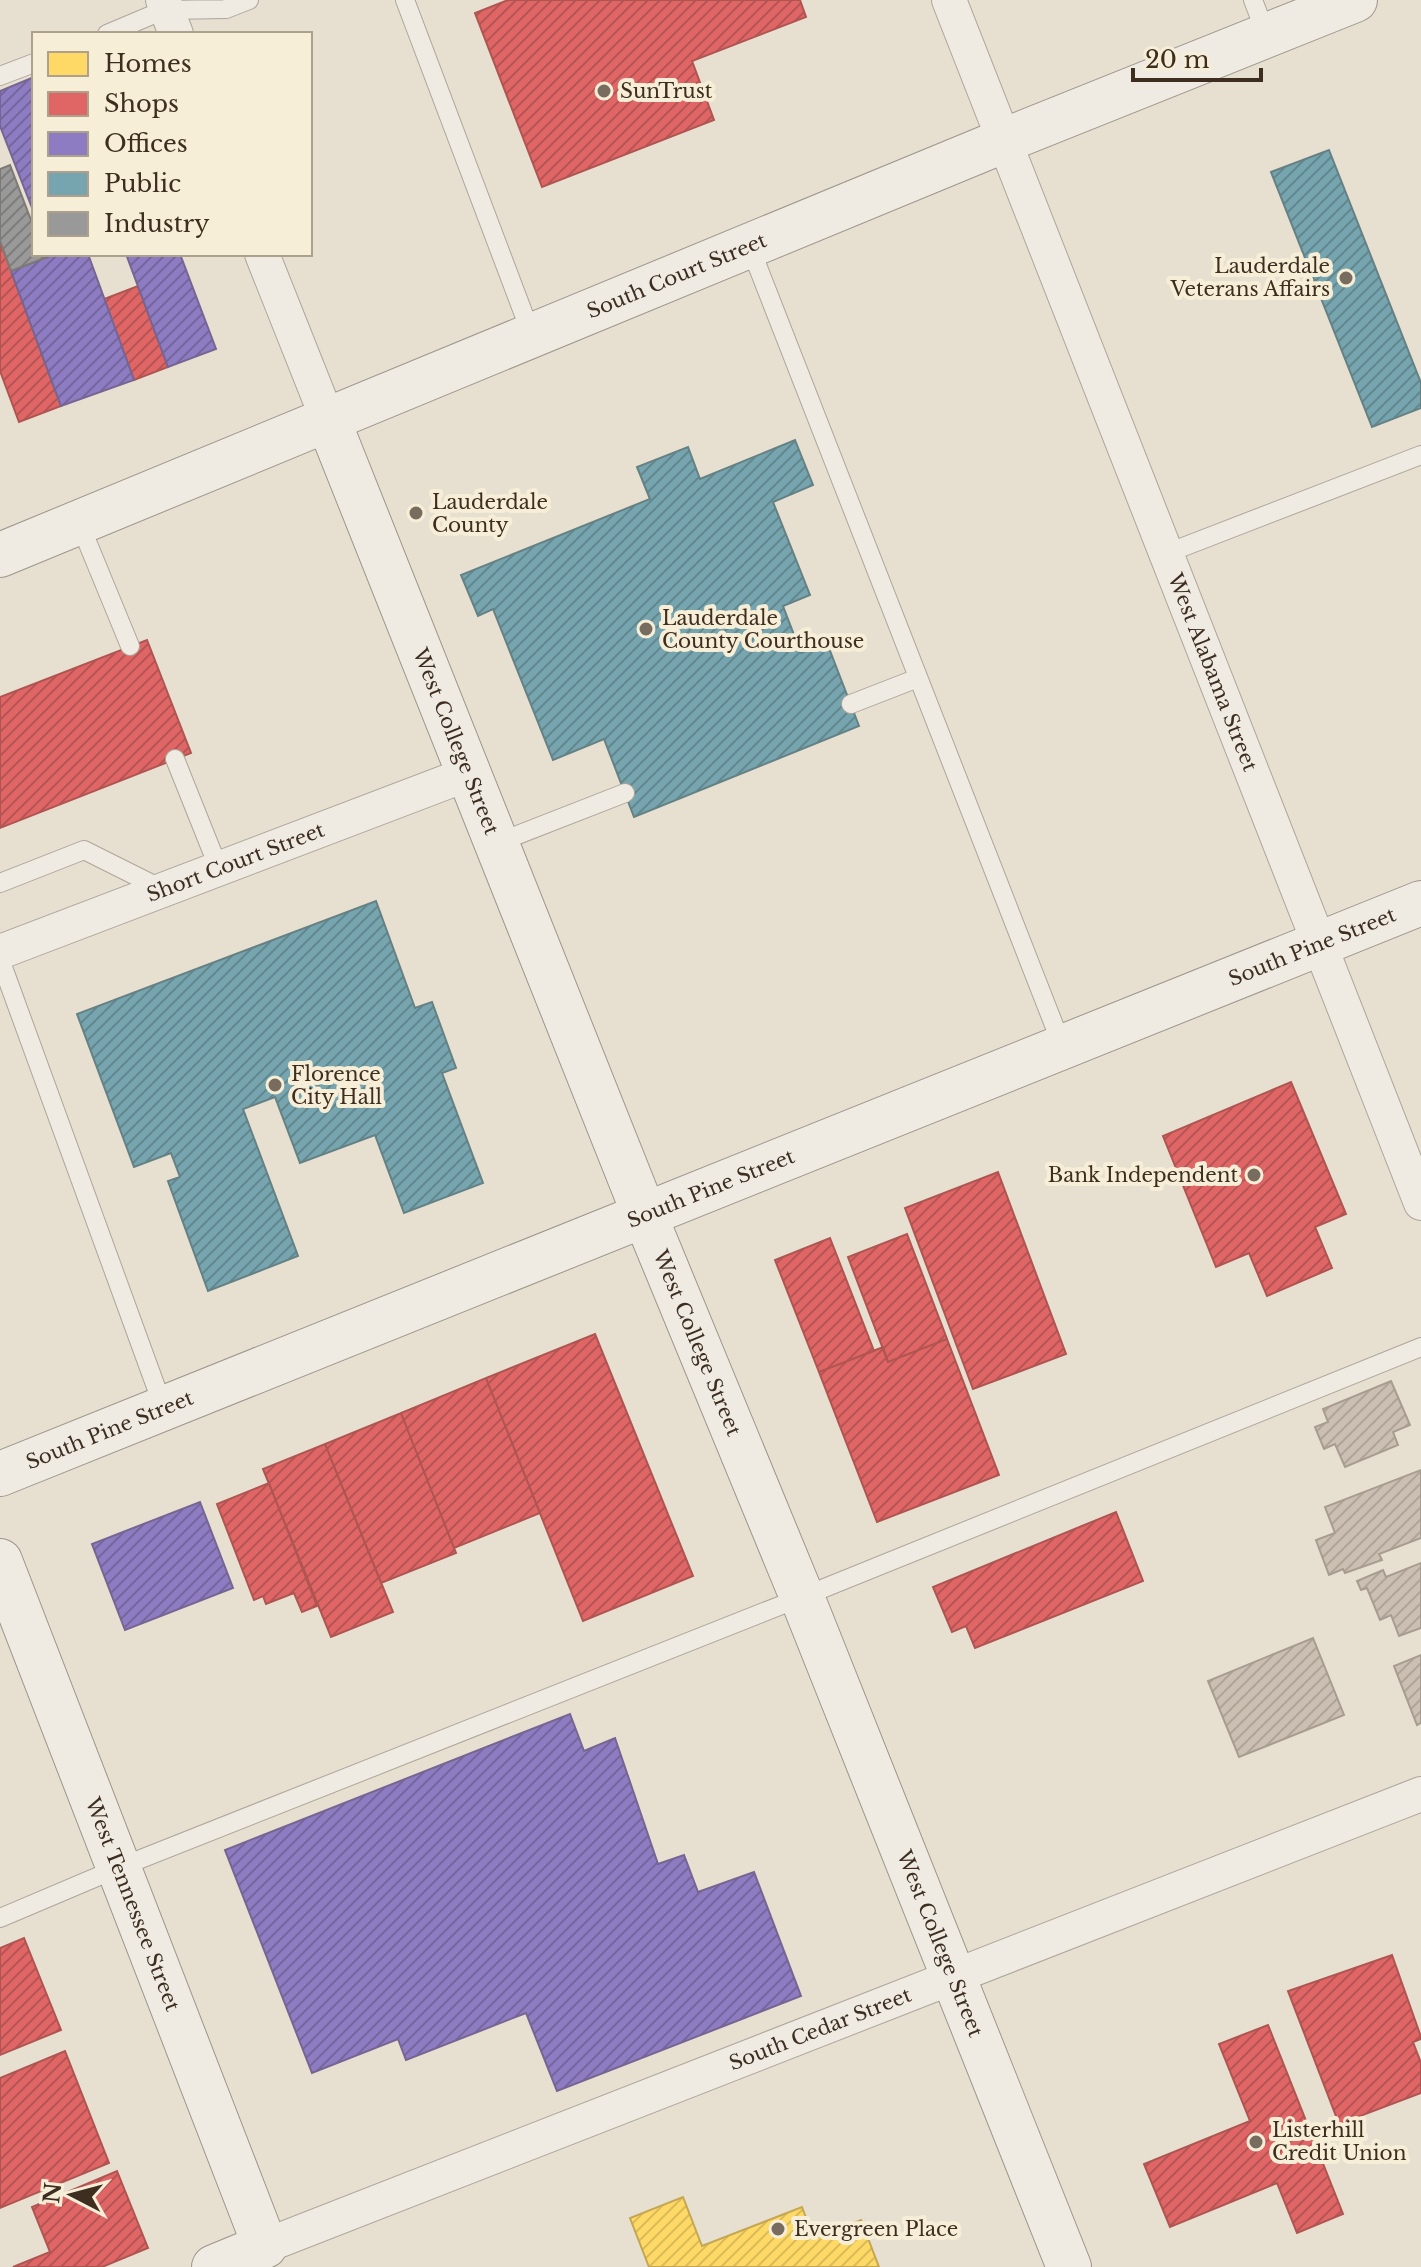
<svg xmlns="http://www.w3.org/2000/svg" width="1421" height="2267" font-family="'Libre Baskerville',serif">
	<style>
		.homes { fill: url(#homes-hatch); stroke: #c5a651; stroke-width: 2 }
		.shops { fill: url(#shops-hatch); stroke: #af5551; stroke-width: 2 }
		.offices { fill: url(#offices-hatch); stroke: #766592; stroke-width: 2 }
		.public { fill: url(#public-hatch); stroke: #658184; stroke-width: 2 }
		.industry { fill: url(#industry-hatch); stroke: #7d7975; stroke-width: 2 }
		.building { fill: url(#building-hatch); stroke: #a89c90; stroke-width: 2 }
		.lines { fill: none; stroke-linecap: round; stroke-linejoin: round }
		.lane-casing { stroke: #ada599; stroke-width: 20 }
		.street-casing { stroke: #ada599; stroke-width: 36 }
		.secondary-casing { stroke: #9c958a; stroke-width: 46 }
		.lane { stroke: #efebe3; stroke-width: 18 }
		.street { stroke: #efebe3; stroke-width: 34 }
		.secondary { stroke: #efebe3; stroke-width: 44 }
		.poi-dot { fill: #786c5e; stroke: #f7eed8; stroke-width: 3 }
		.labels { text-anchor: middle; stroke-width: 8; stroke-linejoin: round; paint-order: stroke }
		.poi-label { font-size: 20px; fill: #3d2e20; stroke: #f7eed8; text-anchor: start }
		.street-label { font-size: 20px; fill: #3d2e20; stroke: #f7eed8 }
	</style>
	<defs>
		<pattern id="homes-hatch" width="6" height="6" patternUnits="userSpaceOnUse" patternTransform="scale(2)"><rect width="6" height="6" fill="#ffd966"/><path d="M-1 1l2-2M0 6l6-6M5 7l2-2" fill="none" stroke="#dbbb58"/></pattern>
		<pattern id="shops-hatch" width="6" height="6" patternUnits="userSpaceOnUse" patternTransform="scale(2)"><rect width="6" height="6" fill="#e06666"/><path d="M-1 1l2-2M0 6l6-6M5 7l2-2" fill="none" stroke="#b75454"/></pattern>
		<pattern id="offices-hatch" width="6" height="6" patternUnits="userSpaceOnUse" patternTransform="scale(2)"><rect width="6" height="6" fill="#8e7cc3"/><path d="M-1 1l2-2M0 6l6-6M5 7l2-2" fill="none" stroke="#75669e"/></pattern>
		<pattern id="public-hatch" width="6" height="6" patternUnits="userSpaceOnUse" patternTransform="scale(2)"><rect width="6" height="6" fill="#76a5af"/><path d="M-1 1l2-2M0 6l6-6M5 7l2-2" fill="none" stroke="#62878e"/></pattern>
		<pattern id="industry-hatch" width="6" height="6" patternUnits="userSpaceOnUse" patternTransform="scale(2)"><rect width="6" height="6" fill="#999"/><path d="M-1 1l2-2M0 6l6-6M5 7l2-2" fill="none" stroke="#7e7d7c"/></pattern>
		<pattern id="building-hatch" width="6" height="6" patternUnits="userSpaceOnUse" patternTransform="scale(2)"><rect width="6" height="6" fill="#cbbfb2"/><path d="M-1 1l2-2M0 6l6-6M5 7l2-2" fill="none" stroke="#afa499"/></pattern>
	</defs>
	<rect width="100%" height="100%" fill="#e7e0d1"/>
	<path class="homes" d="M 683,2197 L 702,2246 L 802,2207 L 814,2239 L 861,2220 L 879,2267 L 649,2267 L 630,2218 Z"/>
	<path class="shops" d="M 508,0 L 800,0 L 806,17 L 692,61 L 714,120 L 542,187 L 475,13 Z
		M 0,241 L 61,406 L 19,422 L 0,371 Z
		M 138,286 L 168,367 L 134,380 L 104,299 Z
		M 147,640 L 191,753 L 0,828 L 0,697 Z
		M 1291,1082 L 1346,1214 L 1315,1227 L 1332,1268 L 1267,1296 L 1249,1253 L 1216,1267 L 1163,1136 Z
		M 998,1172 L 1066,1354 L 973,1389 L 905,1208 Z
		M 907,1234 L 947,1339 L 888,1362 L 848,1257 Z
		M 830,1238 L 874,1351 L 819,1372 L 775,1260 Z
		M 595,1334 L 693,1576 L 583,1621 L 486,1378 Z
		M 947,1339 L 999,1475 L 877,1522 L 819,1372 L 883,1347 L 888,1362 Z
		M 486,1378 L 540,1513 L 454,1548 L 401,1413 Z
		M 401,1413 L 456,1553 L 381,1583 L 325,1444 Z
		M 325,1444 L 393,1612 L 331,1637 L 263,1469 Z
		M 269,1483 L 317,1606 L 302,1612 L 294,1593 L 266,1604 L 263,1596 L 254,1600 L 217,1504 Z
		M 1116,1512 L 1143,1581 L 975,1648 L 966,1626 L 952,1632 L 933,1587 Z
		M 24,1938 L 61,2030 L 0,2055 L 0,1948 Z
		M 1392,1955 L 1421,2037 L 1421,2039 L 1413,2042 L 1421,2063 L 1421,2093 L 1339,2124 L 1288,1991 Z
		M 1268,2025 L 1343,2214 L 1297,2233 L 1277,2183 L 1170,2227 L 1144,2164 L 1250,2121 L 1219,2044 Z
		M 65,2051 L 109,2163 L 0,2208 L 0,2078 Z
		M 117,2171 L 148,2248 L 102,2267 L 13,2267 L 50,2252 L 32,2207 Z"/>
	<path class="offices" d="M 34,77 L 34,213 L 0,126 L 0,91 Z
		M 55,254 L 88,254 L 134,380 L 61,406 L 11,271 Z
		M 126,254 L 180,254 L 216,349 L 168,367 Z
		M 200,1502 L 233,1588 L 125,1630 L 92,1544 Z
		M 570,1714 L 584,1751 L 615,1738 L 658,1864 L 684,1855 L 698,1892 L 754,1872 L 801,1996 L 557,2091 L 526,2013 L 406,2060 L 398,2039 L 312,2073 L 225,1850 Z"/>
	<path class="public" d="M 1329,150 L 1421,383 L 1421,408 L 1372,427 L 1271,172 Z
		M 795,440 L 813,485 L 773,502 L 810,595 L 783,606 L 801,653 L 827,643 L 859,726 L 634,817 L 604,739 L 553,760 L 493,609 L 478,616 L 461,575 L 650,499 L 637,467 L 688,447 L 700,479 Z
		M 376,901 L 415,1008 L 432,1002 L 456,1068 L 442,1073 L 483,1183 L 404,1213 L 375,1135 L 300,1163 L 275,1097 L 243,1109 L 298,1256 L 208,1291 L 168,1181 L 180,1177 L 171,1153 L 134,1167 L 77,1014 Z"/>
	<path class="industry" d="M 10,165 L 34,228 L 34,254 L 44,254 L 45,258 L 11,271 L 0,241 L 0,169 Z"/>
	<path class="building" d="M 1391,1381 L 1410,1425 L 1393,1432 L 1398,1445 L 1345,1467 L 1335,1444 L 1324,1449 L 1315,1427 L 1328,1422 L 1323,1409 Z
		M 1421,1470 L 1421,1538 L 1379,1554 L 1382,1560 L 1345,1573 L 1343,1569 L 1329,1575 L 1316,1540 L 1335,1533 L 1325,1507 Z
		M 1421,1563 L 1421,1628 L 1399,1636 L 1391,1615 L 1380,1620 L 1367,1588 L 1361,1590 L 1357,1581 L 1383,1570 L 1386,1577 Z
		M 1313,1638 L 1344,1715 L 1239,1757 L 1208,1681 Z
		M 1421,1655 L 1421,1723 L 1417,1725 L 1394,1666 Z"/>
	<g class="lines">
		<g class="lane-casing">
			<path id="lane" d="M 405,0 L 532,336
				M 1253,0 L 1266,34
				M 167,10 L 226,9 L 249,0
				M 107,34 L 171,7
				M 0,76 L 34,63
				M 750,247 L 1063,1048
				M 79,522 L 130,646
				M 1165,554 L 1421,455
				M 851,704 L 918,678
				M 175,759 L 219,869
				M 497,843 L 625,793
				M 0,883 L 84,850 L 164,890
				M 0,959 L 164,1409
				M 0,1918 L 118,1868 L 802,1597 L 1421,1347"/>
		</g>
		<g class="street-casing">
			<g id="street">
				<path d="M 163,0 L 176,34"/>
				<path id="s1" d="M 949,0 L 1421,1203"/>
				<path d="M 262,254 L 328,420"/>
				<path id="s2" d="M 0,952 L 470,773"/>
				<path id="s3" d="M 265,2246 L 1421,1794"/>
			</g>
		</g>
		<g class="secondary-casing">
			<g id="secondary">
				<path id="s4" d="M 328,420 L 645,1216 L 802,1597 L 1069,2267"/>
				<path id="s5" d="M 0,555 L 1003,141 L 1355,0"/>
				<path id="s6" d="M 0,1474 L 1421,903"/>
				<path id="s7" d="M 0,1561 L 265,2246 L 214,2267"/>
			</g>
		</g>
		<use href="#lane" class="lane"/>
		<use href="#street" class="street"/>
		<use href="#secondary" class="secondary"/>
	</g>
	<g class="poi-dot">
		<circle cx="604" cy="91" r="8"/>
		<circle cx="1346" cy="278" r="8"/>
		<circle cx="416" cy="513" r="8"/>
		<circle cx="646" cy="629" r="8"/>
		<circle cx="275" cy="1085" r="8"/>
		<circle cx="1254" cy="1175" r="8"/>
		<circle cx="1256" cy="2142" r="8"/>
		<circle cx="778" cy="2229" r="8"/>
	</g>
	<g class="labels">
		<g class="poi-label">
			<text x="620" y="98">SunTrust</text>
			<text x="1330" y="273" text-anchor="end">Lauderdale<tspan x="1330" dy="23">Veterans Affairs</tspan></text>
			<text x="432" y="509">Lauderdale<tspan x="432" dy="23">County</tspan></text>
			<text x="662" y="625">Lauderdale<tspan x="662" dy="23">County Courthouse</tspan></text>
			<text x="291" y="1081">Florence<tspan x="291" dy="23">City Hall</tspan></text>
			<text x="1238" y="1182" text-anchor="end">Bank Independent</text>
			<text x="1272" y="2137">Listerhill<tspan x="1272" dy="23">Credit Union</tspan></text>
			<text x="794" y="2236">Evergreen Place</text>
		</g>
		<g class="street-label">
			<text dy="7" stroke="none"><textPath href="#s5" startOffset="732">South Court Street</textPath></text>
			<text dy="7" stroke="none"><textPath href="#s1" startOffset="722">West Alabama Street</textPath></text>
			<text dy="7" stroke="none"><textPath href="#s4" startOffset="346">West College Street</textPath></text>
			<text dy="7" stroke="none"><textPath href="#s2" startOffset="252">Short Court Street</textPath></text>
			<text dy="7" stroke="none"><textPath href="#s6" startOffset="1414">South Pine Street</textPath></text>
			<text dy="7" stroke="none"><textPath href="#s6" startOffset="766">South Pine Street</textPath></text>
			<text dy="7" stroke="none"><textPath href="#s4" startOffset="994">West College Street</textPath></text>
			<text dy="7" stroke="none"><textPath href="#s6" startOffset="118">South Pine Street</textPath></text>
			<text dy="7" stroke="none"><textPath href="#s7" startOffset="368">West Tennessee Street</textPath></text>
			<text dy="7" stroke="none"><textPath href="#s4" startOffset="1642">West College Street</textPath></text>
			<text dy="7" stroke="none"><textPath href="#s3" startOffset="596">South Cedar Street</textPath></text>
		</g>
	</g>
	<rect x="32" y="32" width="280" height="224" fill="#f7eed8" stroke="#ada18e" stroke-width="2"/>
	<rect x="48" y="52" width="40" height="24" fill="#ffd966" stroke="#ada18e" stroke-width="2"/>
	<text x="104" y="72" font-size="24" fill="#3d2e20">Homes</text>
	<rect x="48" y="92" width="40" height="24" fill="#e06666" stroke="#ada18e" stroke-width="2"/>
	<text x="104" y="112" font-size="24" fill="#3d2e20">Shops</text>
	<rect x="48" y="132" width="40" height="24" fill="#8e7cc3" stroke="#ada18e" stroke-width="2"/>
	<text x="104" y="152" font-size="24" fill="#3d2e20">Offices</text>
	<rect x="48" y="172" width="40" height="24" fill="#76a5af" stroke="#ada18e" stroke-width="2"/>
	<text x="104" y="192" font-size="24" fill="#3d2e20">Public</text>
	<rect x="48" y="212" width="40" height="24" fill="#999999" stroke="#ada18e" stroke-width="2"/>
	<text x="104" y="232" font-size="24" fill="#3d2e20">Industry</text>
	<g transform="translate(72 2195) rotate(276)" stroke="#f7eed8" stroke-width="6" paint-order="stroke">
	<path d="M0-6L14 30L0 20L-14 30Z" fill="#3d2e20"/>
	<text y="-12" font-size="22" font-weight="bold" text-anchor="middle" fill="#3d2e20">N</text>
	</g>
	<path d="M1133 68v12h128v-12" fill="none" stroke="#3d2e20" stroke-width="4"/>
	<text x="1145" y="68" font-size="24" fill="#3d2e20" stroke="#f7eed8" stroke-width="6" paint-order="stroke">20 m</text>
</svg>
